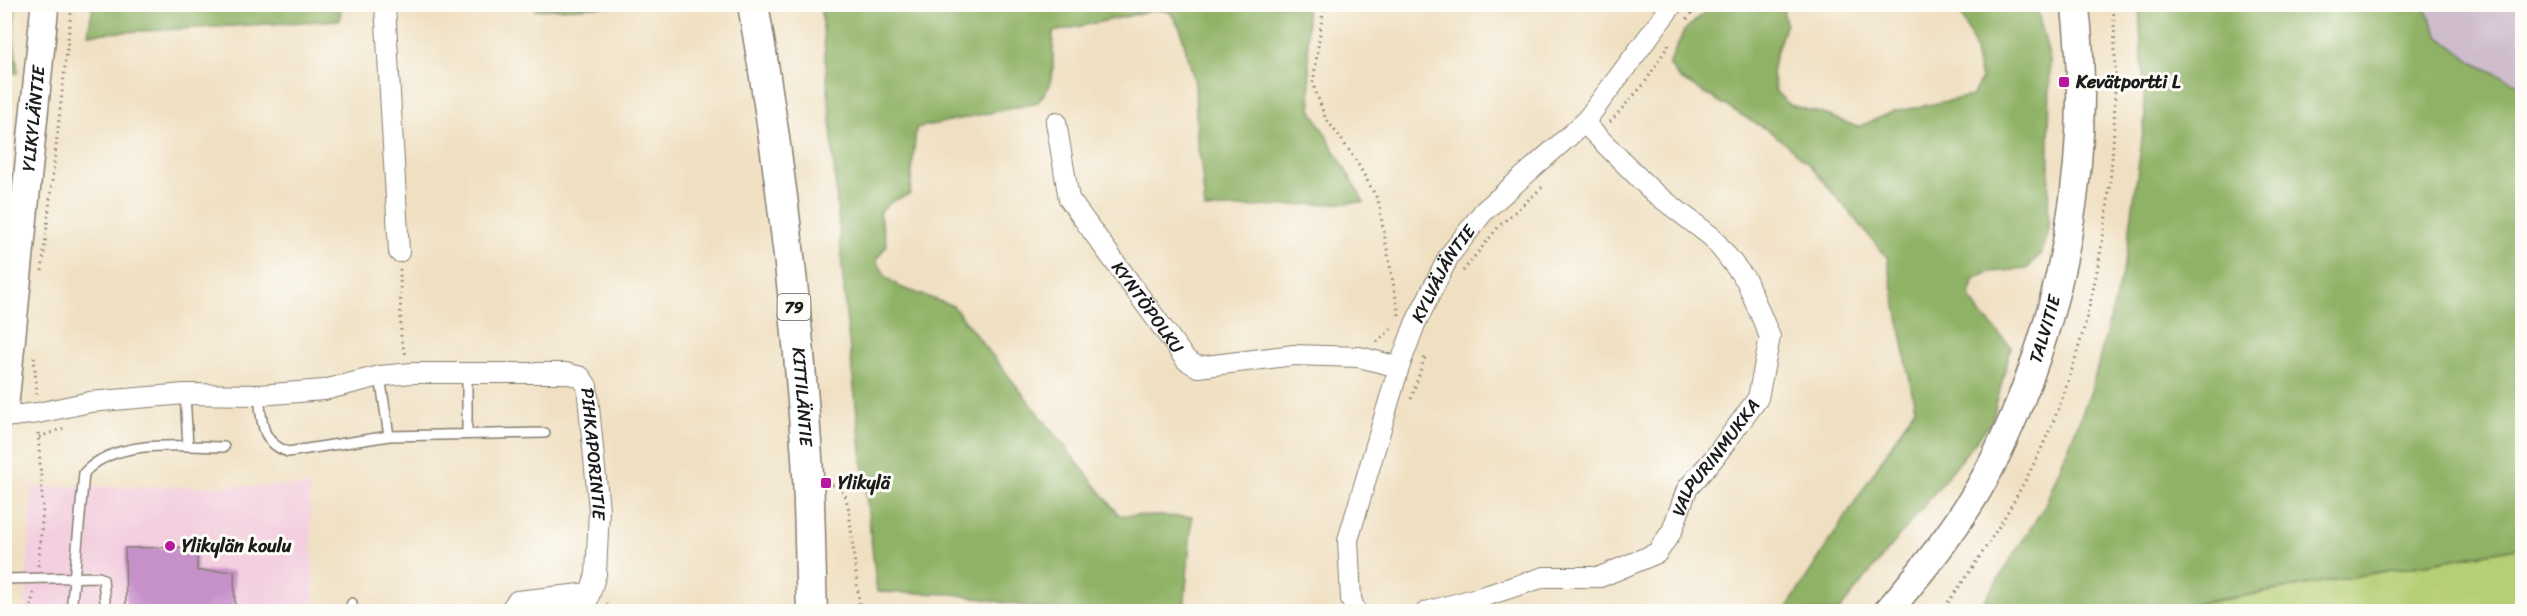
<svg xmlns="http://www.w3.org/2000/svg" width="2527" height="616" font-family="Sriracha,sans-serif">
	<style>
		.built { fill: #f3cfdf }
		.industrial { fill: #cfbdce }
		.green { fill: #b5cf75; stroke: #687648; stroke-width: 1.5 }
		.forest { fill: #90b266; stroke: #566741; stroke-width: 1.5 }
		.building { fill: #c691c9 }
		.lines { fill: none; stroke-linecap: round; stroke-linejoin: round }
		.lane-casing { stroke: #867e6f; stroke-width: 12 }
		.street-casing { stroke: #867e6f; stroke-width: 22 }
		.secondary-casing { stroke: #867e6f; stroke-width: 30 }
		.primary-casing { stroke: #867e6f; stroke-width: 33 }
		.path { stroke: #867e6f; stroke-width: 3; stroke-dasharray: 1.5 4.5; stroke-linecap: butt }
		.lane { stroke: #fff; stroke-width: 9 }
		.street { stroke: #fff; stroke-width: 20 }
		.secondary { stroke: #fff; stroke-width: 27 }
		.primary { stroke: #fff; stroke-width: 30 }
		.poi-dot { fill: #b5179e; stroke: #fdfcf7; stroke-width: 2 }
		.labels { text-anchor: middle; stroke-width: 6; stroke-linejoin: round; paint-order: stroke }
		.shield { fill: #fdfcf7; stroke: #605f5e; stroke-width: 1.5 }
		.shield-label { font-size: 16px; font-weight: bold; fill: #1c1c1c }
		.poi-label { font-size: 18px; font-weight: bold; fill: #1c1c1c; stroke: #fdfcf7; text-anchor: start }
		.street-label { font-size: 18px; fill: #1c1c1c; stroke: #fdfcf7 }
	</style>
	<rect width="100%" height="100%" fill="#fdfcf7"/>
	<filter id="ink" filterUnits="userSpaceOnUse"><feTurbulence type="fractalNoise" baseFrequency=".0167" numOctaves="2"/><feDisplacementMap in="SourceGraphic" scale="12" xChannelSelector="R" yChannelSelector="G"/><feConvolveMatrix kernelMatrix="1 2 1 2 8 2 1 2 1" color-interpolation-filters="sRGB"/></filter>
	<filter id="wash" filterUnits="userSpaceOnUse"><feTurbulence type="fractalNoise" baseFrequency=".008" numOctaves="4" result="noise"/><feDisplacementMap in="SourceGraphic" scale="24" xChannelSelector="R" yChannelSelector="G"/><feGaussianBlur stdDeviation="1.35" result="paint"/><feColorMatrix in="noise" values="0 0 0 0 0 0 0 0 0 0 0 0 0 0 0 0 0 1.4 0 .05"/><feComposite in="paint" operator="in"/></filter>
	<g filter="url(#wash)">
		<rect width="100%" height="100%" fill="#f0e0c2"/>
		<path class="built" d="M 309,486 L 315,611 L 25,612 L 32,487 Z"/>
		<path class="industrial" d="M 2423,5 L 2522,5 L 2522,86 L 2472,62 L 2439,36 Z"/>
		<path class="green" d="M 4,5 L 16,5 L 13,33 L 5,33 Z
			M 2522,547 L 2522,610 L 2512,611 L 2155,612 Z"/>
		<path class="forest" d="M 535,4 L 636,4 L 636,5 L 535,10 Z
			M 1714,4 L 1782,5 L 1786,23 L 1775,56 L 1772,74 L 1776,92 L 1790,105 L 1824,114 L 1858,127 L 1893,112 L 1972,96 L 1981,79 L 1973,42 L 1957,5 L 2036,5 L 2050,60 L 2048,234 L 2041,253 L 2027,269 L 1990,272 L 1973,279 L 1970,296 L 1978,311 L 2011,347 L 1992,421 L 1839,611 L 1785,611 L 1915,408 L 1887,257 L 1808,163 L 1774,134 L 1679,78 L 1669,64 L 1684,31 Z
			M 93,5 L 93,4 L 341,5 L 340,20 L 88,34 Z
			M 819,5 L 1306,5 L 1311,109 L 1364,202 L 1205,209 L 1201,163 L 1197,144 L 1195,83 L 1180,28 L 1170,12 L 1156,10 L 1053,32 L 1053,69 L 1049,87 L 1037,103 L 916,128 L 910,194 L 892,201 L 879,213 L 887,245 L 876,260 L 886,277 L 900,287 L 953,306 L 1119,515 L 1192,517 L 1184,611 L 1055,611 L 953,594 L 877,592 L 846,315 L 822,16 Z
			M 2139,5 L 2423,5 L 2439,36 L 2472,62 L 2522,86 L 2522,547 L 2155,611 L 1978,611 L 2044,507 L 2091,391 L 2126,258 L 2145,117 Z
			M 4,33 L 13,33 L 18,73 L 5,73 Z"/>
		<g id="blocks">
			<path class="building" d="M 197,547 L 197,571 L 234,571 L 235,612 L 126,612 L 125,548 Z"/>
		</g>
	</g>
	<g filter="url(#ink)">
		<use href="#blocks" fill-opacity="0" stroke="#867e6f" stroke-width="1.5"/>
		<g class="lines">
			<g class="lane-casing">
				<path id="lane" d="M 467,374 L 467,434
					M 380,376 L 389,436
					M 185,394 L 188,446
					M 259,395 C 262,421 260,442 288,452 L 389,436 L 545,433
					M 4,579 L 99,577 L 103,579 L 106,612
					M 71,612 L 84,473 C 115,438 181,446 224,447
					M 349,612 L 352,603"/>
			</g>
			<g class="street-casing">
				<g id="street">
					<path d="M 385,4 L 399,252"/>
					<path id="s1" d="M 1056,122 L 1069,199 L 1186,360 L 1198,367 L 1294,355 L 1359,357 L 1399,367"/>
					<path id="s2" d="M 4,417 L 38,413 L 90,402 L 185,394 L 259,395 L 324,390 L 380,376 L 412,373 L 565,373 L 581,377 L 587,386 L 599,510 L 596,574 L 584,612"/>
					<path d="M 509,612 L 517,601 L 590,593"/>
					<path id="s3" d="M 1356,612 L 1351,599 L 1348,540 L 1399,367 L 1415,324 L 1449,256 L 1484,211 L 1584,123 L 1673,4"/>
					<path id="s4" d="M 1426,612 L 1485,596 L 1544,577 L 1600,577 L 1657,553 L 1672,531 L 1687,489 L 1714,458 L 1758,398 L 1770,337 L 1746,280 L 1712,237 L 1652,191 L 1584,123"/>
				</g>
			</g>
			<g class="secondary-casing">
				<g id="secondary">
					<path id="s5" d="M 4,413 L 45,4"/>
					<path id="s6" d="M 1887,612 C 1928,564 1969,513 1996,456 C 2063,317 2094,158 2075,4"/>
				</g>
			</g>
			<g class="primary-casing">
				<g id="primary">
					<path id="s7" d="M 753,4 C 779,154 797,305 807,457 C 810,508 810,560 812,612"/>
				</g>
			</g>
			<path class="path" d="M 1324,4 L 1313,84 L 1325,117 L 1354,157 L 1378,200 L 1399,315
				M 1687,19 L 1699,4
				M 1610,122 L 1644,84 L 1669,44
				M 400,269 L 401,340 L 406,355
				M 42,271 L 72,4
				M 1463,271 L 1500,225 L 1545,185
				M 1377,342 L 1392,328
				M 34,357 L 37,395
				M 1411,399 L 1426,354
				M 39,437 L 67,427
				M 832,485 L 838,486 L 845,495 L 849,510 L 860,610
				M 38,566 L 43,509 L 38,432
				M 607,603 L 613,612
				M 834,610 L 878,612
				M 30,612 L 34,590
				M 1941,612 C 1986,551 2032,478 2059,407 C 2107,277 2121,142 2113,4"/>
			<use href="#lane" class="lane"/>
			<use href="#street" class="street"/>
			<use href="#secondary" class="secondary"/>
			<use href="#primary" class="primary"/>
		</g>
	</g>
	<g class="poi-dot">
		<rect x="2058" y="76" width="12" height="12" rx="3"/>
		<rect x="820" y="477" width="12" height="12" rx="3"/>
		<circle cx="170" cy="546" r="6"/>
	</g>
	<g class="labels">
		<rect class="shield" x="777.5" y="294" width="33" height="26" rx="4.5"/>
		<g class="shield-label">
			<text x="794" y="313">79</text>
		</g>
		<g class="poi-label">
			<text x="2076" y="88">Kevätportti L</text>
			<text x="838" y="489">Ylikylä</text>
			<text x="182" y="552">Ylikylän koulu</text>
		</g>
		<g class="street-label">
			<text dy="6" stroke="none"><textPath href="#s5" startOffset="296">YLIKYLÄNTIE</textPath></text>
			<text dy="6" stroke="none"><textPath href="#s3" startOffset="357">KYLVÄJÄNTIE</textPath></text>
			<text dy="6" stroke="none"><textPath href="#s1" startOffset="212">KYNTÖPOLKU</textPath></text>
			<text dy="6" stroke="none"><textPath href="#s6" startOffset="327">TALVITIE</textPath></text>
			<text dy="6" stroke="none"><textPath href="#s7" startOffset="396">KITTILÄNTIE</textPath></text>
			<text dy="6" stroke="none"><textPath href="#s2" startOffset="660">PIHKAPORINTIE</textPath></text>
			<text dy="6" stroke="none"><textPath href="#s4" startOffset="354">VALPURINMUKKA</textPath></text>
		</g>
	</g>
	<rect width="2527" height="616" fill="none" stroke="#fdfcf7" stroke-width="24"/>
</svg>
